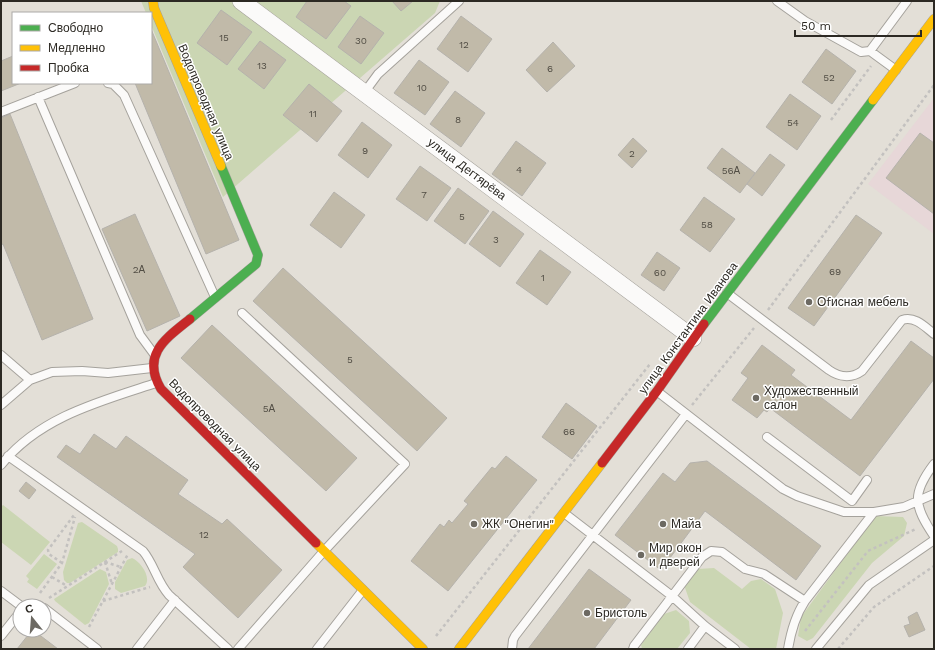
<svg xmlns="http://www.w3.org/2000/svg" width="935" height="650" font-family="'Work Sans',sans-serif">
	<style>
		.industrial { fill: #e7d7d8 }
		.green { fill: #cbd6b3 }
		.building { fill: #c1baa9; stroke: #b5b2ac }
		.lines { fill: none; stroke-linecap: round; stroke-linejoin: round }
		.lane-casing { stroke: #a5a29c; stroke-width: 10 }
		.street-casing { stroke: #a5a29c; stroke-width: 18 }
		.fast-casing { stroke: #a5a29c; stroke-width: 10 }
		.slow-casing { stroke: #a5a29c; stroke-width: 10 }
		.jam-casing { stroke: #a5a29c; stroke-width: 10 }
		.path { stroke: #c3c1bf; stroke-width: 2.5; stroke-dasharray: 3 3; stroke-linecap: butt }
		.lane { stroke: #fbfaf9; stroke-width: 8 }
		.street { stroke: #fbfaf9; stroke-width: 17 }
		.fast { stroke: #4caf50; stroke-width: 9 }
		.slow { stroke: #ffc107; stroke-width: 9 }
		.jam { stroke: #c62828; stroke-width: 9 }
		.poi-dot { fill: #6c6962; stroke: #fff; stroke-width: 1.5 }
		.labels { text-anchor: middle; stroke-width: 3; stroke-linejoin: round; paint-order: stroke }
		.number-label { font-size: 10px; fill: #514d44 }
		.street-label { font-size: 12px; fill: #2c2923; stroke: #fff }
		.poi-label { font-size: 12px; fill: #2c2923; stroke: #fff; text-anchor: start }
	</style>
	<rect width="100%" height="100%" fill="#e3dfd7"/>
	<path class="industrial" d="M 934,98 L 934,234 L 868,184 Z"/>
	<path class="green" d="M 141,1 L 440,1 L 435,13 L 223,197 Z
		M 3,505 L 50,542 L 31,565 L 1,542 L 1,507 Z
		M 875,516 L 903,517 L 907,523 L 904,536 L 872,563 L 813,638 L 807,641 L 798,636 L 801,617 Z
		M 82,522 L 117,546 L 118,549 L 118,552 L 70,583 L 67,583 L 64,580 L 63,572 L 78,523 Z
		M 44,554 L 57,564 L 37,589 L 27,582 L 29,579 L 26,576 Z
		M 132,558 C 140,561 152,577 145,586 L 121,593 L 115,589 L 115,582 L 127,560 Z
		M 714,568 L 742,589 L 751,581 L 761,579 L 775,589 L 783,613 L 776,649 L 751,649 L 690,602 L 684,585 L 698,569 Z
		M 100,569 L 106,572 L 109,584 L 89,623 L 85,625 L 55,601 L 54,599 Z
		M 676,610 L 689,621 L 690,633 L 677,649 L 642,649 L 641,645 L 664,614 Z"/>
	<path class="building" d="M 307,1 L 344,1 L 351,6 L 326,39 L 296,17 Z
		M 392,1 L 413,1 L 401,11 Z
		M 221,10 L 252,32 L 227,65 L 197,43 Z
		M 360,16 L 384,33 L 361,64 L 338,47 Z
		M 461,16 L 492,39 L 468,72 L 437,49 Z
		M 151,29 L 239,240 L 206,254 L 135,83 L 151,83 Z
		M 260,41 L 286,60 L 264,89 L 238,69 Z
		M 553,42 L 575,66 L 547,92 L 526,70 Z
		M 826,49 L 856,71 L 832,104 L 802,82 Z
		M 13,56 L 13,83 L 21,83 L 1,91 L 1,61 Z
		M 419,60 L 449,82 L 425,115 L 394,93 Z
		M 309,84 L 342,111 L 317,142 L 283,115 Z
		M 455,91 L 485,113 L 461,147 L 430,124 Z
		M 790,94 L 821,116 L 797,150 L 766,127 Z
		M 10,114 L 93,319 L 42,340 L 3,244 L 1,245 L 1,118 Z
		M 362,122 L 392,145 L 368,178 L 338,155 Z
		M 920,133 L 934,143 L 934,214 L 886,178 Z
		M 633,138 L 647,151 L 632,168 L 618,155 Z
		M 516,141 L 546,163 L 522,196 L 492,174 Z
		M 722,148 L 755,173 L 740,193 L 707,168 Z
		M 770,154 L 785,165 L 762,196 L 747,184 Z
		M 420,166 L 451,188 L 427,221 L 396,199 Z
		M 458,188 L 489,211 L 465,244 L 434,221 Z
		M 334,192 L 365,215 L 341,248 L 310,225 Z
		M 704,197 L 735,219 L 710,252 L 680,230 Z
		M 493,211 L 524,234 L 500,267 L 469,244 Z
		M 135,214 L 180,316 L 147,331 L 102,229 Z
		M 856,215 L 882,233 L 814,326 L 788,308 Z
		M 540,250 L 571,272 L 547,305 L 516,283 Z
		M 657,252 L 680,268 L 664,291 L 641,275 Z
		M 283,268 L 447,418 L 417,451 L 253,301 Z
		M 212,325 L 357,458 L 326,491 L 181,358 Z
		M 911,341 L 934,358 L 934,379 L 860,476 L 770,408 L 767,412 L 764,410 L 757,418 L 732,400 L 748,378 L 741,373 L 762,345 L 795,370 L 791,375 L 851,420 Z
		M 566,403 L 597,426 L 572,459 L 542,437 Z
		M 94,434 L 116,449 L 126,436 L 188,480 L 178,494 L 222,524 L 227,519 L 282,570 L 238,618 L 183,567 L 195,554 L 57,457 L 66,445 L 80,454 Z
		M 506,456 L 537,480 L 448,591 L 411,561 L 440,524 L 444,527 L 449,520 L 452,523 L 468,504 L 464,501 L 492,467 L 495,469 Z
		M 707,461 L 821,546 L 796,580 L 705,511 L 661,570 L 615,535 L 663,473 L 675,482 L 690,463 Z
		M 26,482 L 36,490 L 29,499 L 19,491 Z
		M 589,569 L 631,600 L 594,649 L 528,649 Z
		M 917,612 L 925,630 L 909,637 L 904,626 L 910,624 L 908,617 Z
		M 32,630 L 33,630 L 58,649 L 17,649 Z"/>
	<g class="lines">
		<g class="lane-casing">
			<path id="lane" d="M 777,1 L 805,21 L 861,52 L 870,51 L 896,70
				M 870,51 L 907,1
				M 108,83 L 113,84 L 124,95 L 215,297
				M 364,93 L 378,74 L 459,1
				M 38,97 L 140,335 L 154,354
				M 1,112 L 75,83
				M 727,293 L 829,370 C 839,377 851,379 862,371 L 902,320 C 915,316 924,326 934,334
				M 1,355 L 30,380
				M 658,392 L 783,489 L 797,496 L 844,512 L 874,512
				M 1,405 L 30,380 L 52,372 L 82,371 L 108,373 L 152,368
				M 767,437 L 852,501 L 867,480
				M 8,456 L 143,551 C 154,564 157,582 169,595 L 228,649
				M 934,464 C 911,494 914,506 934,536
				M 1,465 C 39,417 101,401 156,383
				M 564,513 L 672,596 L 705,626 L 735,649
				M 1,591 L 21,606
				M 26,606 L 34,604 L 40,606
				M 44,608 L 97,649
				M 1,636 L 20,612
				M 137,649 L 175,600
				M 238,649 L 324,551 L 405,464 L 242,313
				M 317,649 L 363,590
				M 512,649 L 513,640 L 515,636 L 686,414
				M 633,649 L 634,646 L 702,557 L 711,551 L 722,552 L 745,569 L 764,574 L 805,601
				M 688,649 L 705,626
				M 788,649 C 791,631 795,616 805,601 L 874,512 L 904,507 L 934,494
				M 816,649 L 869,585 L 934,540"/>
		</g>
		<g class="street-casing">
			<path id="street" d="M 241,1 L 693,338"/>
		</g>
		<g class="fast-casing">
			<path id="fast" d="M 190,319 L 256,264 L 258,255 L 221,166
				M 704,324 L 873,100"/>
		</g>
		<g class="slow-casing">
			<path id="slow" d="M 153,1 L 154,8 L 221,166
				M 873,100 L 934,19
				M 316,543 L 423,649
				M 459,649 L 602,463"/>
		</g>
		<g class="jam-casing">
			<path id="jam" d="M 190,319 C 165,339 141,355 161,389 L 316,543
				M 602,463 L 657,391 L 704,324"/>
		</g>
		<path class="path" d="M 831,120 L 871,66
			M 768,310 L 934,85
			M 692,405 L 754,328
			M 105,562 L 112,584
			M 105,562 L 121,567
			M 62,563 L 49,554 L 48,550 L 74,515
			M 52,577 L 67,586
			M 40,593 L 62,563 L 75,517
			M 49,598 L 122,551
			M 103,601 L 150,587
			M 89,627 L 128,554
			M 805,631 L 868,551 L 916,529
			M 436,636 L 650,364
			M 838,649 L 874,607 L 934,566"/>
		<use href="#lane" class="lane"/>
		<use href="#street" class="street"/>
		<use href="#fast" class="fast"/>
		<use href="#slow" class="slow"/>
		<use href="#jam" class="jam"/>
	</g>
	<g class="poi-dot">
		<circle cx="809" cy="302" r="4"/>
		<circle cx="756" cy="398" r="4"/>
		<circle cx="474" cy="524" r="4"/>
		<circle cx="663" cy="524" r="4"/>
		<circle cx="641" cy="555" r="4"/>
		<circle cx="587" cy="613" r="4"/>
	</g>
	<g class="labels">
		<g class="number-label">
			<text x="224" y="41">15</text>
			<text x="361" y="44">30</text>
			<text x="464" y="48">12</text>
			<text x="262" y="69">13</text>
			<text x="550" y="72">6</text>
			<text x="829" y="81">52</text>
			<text x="422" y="91">10</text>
			<text x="313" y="117">11</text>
			<text x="458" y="123">8</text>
			<text x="793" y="126">54</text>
			<text x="365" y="154">9</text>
			<text x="632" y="157">2</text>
			<text x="519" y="173">4</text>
			<text x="731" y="174">56А</text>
			<text x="424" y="198">7</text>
			<text x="462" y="220">5</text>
			<text x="707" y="228">58</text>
			<text x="496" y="243">3</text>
			<text x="139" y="273">2А</text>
			<text x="835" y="275">69</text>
			<text x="660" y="276">60</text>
			<text x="543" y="281">1</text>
			<text x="350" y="363">5</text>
			<text x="269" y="412">5А</text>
			<text x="569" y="435">66</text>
			<text x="204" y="538">12</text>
		</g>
		<g class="street-label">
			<text transform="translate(206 102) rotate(67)" y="4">Водопроводная улица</text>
			<text transform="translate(467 169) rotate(37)" y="4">улица Дегтярёва</text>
			<text transform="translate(688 328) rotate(-54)" y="4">улица Константина Иванова</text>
			<text transform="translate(215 425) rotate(45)" y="4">Водопроводная улица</text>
		</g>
		<g class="poi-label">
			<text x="817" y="306">Оfисная мебель</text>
			<text x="764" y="395">Художественный<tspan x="764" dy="14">салон</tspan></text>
			<text x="482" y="528">ЖК "Онегин"</text>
			<text x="671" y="528">Майа</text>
			<text x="649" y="552">Мир окон<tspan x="649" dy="14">и дверей</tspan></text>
			<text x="595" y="617">Бристоль</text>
		</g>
	</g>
	<rect width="935" height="650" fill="none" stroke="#2c2923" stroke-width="4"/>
	<rect x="12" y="12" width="140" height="72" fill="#ffffff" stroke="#aba9a7"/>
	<rect x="20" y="25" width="20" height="6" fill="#4caf50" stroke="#aba9a7"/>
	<text x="48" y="32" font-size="12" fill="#2c2923">Свободно</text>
	<rect x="20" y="45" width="20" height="6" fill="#ffc107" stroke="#aba9a7"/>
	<text x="48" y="52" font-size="12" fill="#2c2923">Медленно</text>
	<rect x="20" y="65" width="20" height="6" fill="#c62828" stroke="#aba9a7"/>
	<text x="48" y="72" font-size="12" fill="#2c2923">Пробка</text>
	<g transform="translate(32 618) rotate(343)"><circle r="19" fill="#ffffff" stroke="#aba9a7"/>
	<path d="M0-3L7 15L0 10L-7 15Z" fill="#6c6962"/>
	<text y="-6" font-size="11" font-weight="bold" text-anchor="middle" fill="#2c2923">С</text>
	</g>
	<path d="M795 30v6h126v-6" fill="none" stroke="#2c2923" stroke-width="2"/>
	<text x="801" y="30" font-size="12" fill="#2c2923" stroke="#ffffff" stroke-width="3" paint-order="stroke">50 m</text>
</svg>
